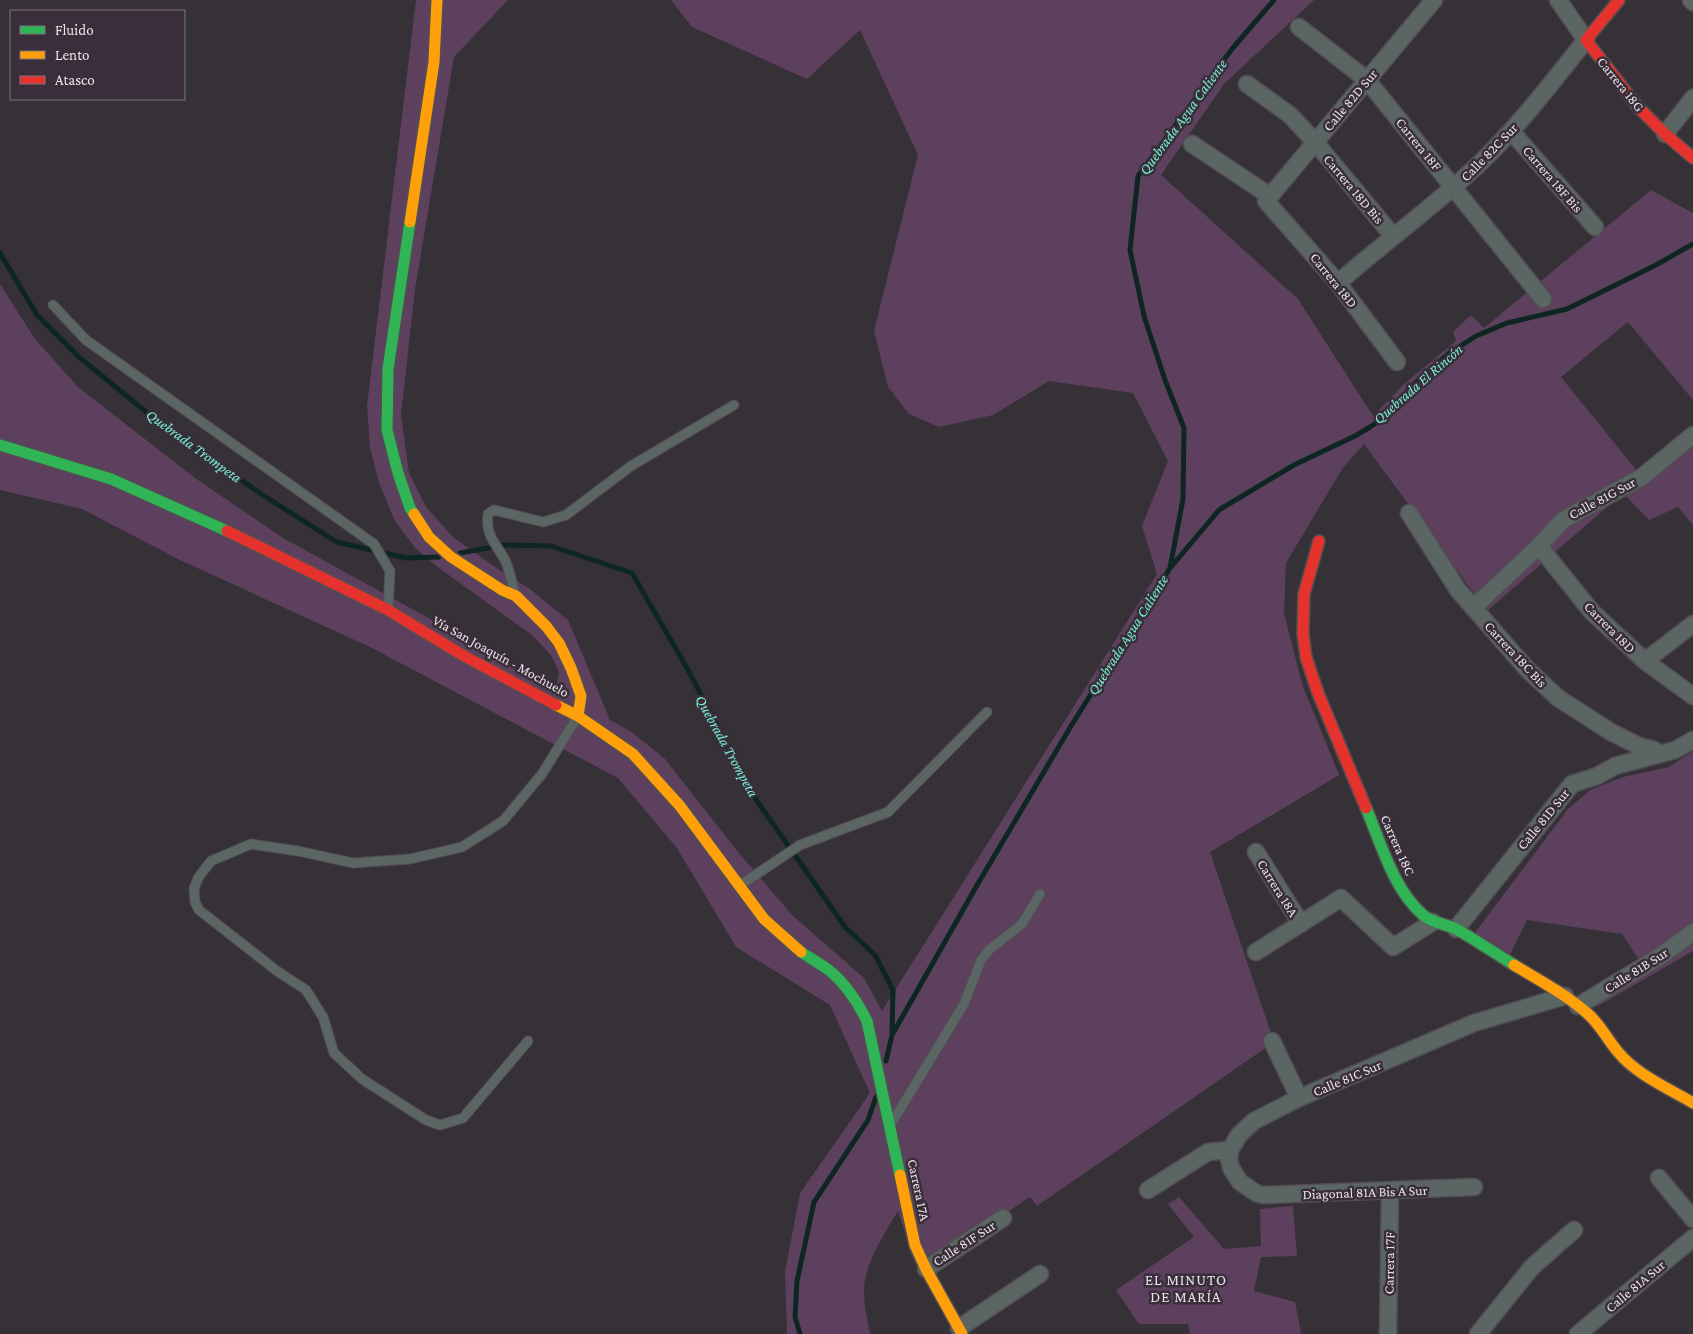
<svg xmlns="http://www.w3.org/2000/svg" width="1693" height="1334" font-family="'Crimson Pro',serif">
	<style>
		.green { fill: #5d405e }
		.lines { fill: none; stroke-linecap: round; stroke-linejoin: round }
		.stream { stroke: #0e2621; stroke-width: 5 }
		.lane-casing { stroke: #524e52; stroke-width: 11 }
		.street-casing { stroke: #524e52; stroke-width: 19 }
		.fast-casing { stroke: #524e52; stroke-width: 14 }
		.slow-casing { stroke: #524e52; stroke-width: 14 }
		.jam-casing { stroke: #524e52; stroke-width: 14 }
		.lane { stroke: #5b6563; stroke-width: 9 }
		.street { stroke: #5b6563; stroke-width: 16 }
		.fast { stroke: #30b455; stroke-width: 11 }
		.slow { stroke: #ff9f0a; stroke-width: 11 }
		.jam { stroke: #e5322d; stroke-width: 11 }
		.labels { text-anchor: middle; stroke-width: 5; stroke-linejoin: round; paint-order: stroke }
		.street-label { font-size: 14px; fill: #e8e1e8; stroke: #392e39 }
		.water-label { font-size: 15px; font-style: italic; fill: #76f1d6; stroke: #392e39 }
		.neighbourhood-label { font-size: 15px; letter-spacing: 1px; fill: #e8e1e8; stroke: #392e39 }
	</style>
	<rect width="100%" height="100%" fill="#363136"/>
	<path class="green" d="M 416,0 L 508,0 L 454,57 L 415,289 L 401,415 L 409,473 L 426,507 L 454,538 L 498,569 L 530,589 L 568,620 L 610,720 L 633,733 L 665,759 L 738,852 L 793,916 L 864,978 L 882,1011 L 1157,574 L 1142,526 L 1168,461 L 1133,393 L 1049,381 L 993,415 L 939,427 L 909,414 L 888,387 L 874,331 L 918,155 L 860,30 L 807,79 L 692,27 L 671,0 L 1314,0 L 1224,84 L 1161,175 L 1298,299 L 1373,416 L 1404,384 L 1456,341 L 1453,332 L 1471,315 L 1484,328 L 1651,190 L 1693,213 L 1693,400 L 1628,322 L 1561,377 L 1642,477 L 1693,435 L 1693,525 L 1678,507 L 1649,520 L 1625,495 L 1636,482 L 1487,611 L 1364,444 L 1342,469 L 1286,563 L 1284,613 L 1302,684 L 1339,775 L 1210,852 L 1274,1042 L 1037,1206 L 1030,1197 L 918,1271 L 898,1211 C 885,1233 870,1255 865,1280 C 862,1293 867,1321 870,1334 L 787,1334 L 785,1272 L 800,1193 L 870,1093 L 830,1005 L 736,947 L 677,848 L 618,778 L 370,647 L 180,560 L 82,509 L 0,490 L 0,284 L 35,339 L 78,387 L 195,478 L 283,538 L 556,688 L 559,672 L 551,655 L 532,635 L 439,568 L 416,549 L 395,521 L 379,483 L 370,448 L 367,406 Z
		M 1693,751 L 1693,951 L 1598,1006 L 1586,992 L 1640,961 L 1622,934 L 1527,920 L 1510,954 L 1474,934 L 1568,809 L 1590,790 L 1623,777 L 1669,767 Z
		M 1179,1197 L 1224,1249 L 1261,1246 L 1260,1209 L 1293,1206 L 1297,1256 L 1261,1257 L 1254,1291 L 1295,1302 L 1301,1334 L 1190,1334 L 1188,1324 L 1139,1324 L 1116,1290 L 1194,1237 L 1168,1204 Z"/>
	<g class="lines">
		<path class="stream" d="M 0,253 L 37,315 L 80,358 L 155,419 L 261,494 L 337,542 L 406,558 L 439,557
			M 460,553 L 504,545 L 551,546 L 632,573 L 687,668 L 757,801 L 845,927 L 875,955 L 893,990 L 892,1035 L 886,1061
			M 1171,567 L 1219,510 L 1294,465 L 1355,436 L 1370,427 L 1385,417 L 1413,385 L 1448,354 L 1476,336 L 1507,323 L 1567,309 L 1654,266 L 1693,244
			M 892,1035 L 976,887 L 1071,726 L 1170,568 L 1183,499 L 1184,428 L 1165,380 L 1144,316 L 1130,250 L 1138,176 L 1232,49 L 1274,0
			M 800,1334 L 795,1317 L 797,1281 L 814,1202 L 868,1120 L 876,1097"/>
		<g class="lane-casing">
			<path id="lane" d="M 53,305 L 86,340 L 374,544 L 390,571 L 388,610
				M 515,594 C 512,583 510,572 506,562 C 497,544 485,537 488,514 L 494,510 L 543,522 L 566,515 L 631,466 L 734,405
				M 739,886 L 800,845 L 888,812 L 987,712
				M 528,1041 L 463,1118 L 440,1125 L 426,1120 L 362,1079 L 334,1053 L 323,1017 L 306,990 L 277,971 L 199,910 L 195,902 L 194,889 L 198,878 L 211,861 L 251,844 L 298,851 L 353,863 L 410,859 L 462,847 L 503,821 L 542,774 L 578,716
				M 893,1121 L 964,1004 L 981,960 L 989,950 L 1022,924 L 1040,894"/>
		</g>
		<g class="street-casing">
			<path id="street" d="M 1691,0 L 1693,2
				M 1299,27 L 1367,80 L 1543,299
				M 1247,84 L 1290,115 L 1315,142 L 1393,236
				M 1511,131 L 1595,227
				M 1665,134 L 1693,98
				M 1192,144 L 1270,196
				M 1338,283 C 1384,242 1435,206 1480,163 C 1519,126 1552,82 1586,40 L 1558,0
				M 1397,362 L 1338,283 L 1266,201 L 1434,0
				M 1409,513 L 1458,590 L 1527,669 L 1558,698 L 1611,732 L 1639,746 L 1654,750 L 1661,754
				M 1539,546 L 1592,612 L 1645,661 L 1693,696
				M 1473,608 L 1539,546 L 1563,520 L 1642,477 L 1693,435
				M 1645,661 L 1693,624
				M 1256,852 L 1301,924
				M 1456,929 L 1572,784 L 1597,776 L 1615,766 L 1675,750 L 1693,740
				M 1256,952 L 1341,898 L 1393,947 L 1433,922
				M 1578,1006 L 1662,955 L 1693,932
				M 1272,1041 L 1299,1098
				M 1659,1178 L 1693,1219
				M 1474,1187 L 1262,1195 L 1256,1193 L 1240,1182 L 1231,1168 L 1229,1159 L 1230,1150 L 1239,1135 L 1254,1121 L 1299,1098 L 1474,1023 L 1565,996
				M 1148,1190 L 1208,1152 L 1230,1150
				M 926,1269 L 1003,1218
				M 959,1328 L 1040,1274
				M 1388,1334 L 1390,1191
				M 1478,1334 L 1532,1267 L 1574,1230
				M 1578,1334 L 1693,1238"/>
		</g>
		<g class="fast-casing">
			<path id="fast" d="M 410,222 L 388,369 L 387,430 L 398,473 L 410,508 L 414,514
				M 0,445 L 111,479 L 227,531
				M 1366,808 C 1381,843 1393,889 1423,915 C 1434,924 1447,924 1458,930 C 1477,941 1495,953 1514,965
				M 801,952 C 810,958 821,964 830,971 C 846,984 858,1003 867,1021 L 900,1175"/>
		</g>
		<g class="slow-casing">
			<path id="slow" d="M 410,222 L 434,62 L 437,0
				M 414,514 L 429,537 L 451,557 L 502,590 L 516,596 L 546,626 L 559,643 L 571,668 L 581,696 L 578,716
				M 556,705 L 578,716 L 633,754 L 680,806 L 764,919 L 801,952
				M 1514,965 C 1539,980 1565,994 1587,1013 C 1600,1024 1607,1039 1618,1052 C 1637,1075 1668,1088 1693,1103
				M 900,1175 L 915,1245 L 926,1269 L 962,1334"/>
		</g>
		<g class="jam-casing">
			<path id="jam" d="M 1619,0 L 1586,40 L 1638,107 L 1665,134 L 1693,158
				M 227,531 L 388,610 L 464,656 L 556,705
				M 1319,541 L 1304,594 L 1303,634 L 1306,657 L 1318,693 L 1366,808"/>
		</g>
		<use href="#lane" class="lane"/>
		<use href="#street" class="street"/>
		<use href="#fast" class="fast"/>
		<use href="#slow" class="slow"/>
		<use href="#jam" class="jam"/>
	</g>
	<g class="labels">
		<g class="street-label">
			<text transform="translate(1621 84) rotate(51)" y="5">Carrera 18G</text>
			<text transform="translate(1350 100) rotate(-50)" y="5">Calle 82D Sur</text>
			<text transform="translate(1419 144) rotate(51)" y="5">Carrera 18F</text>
			<text transform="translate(1489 152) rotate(-46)" y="5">Calle 82C Sur</text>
			<text transform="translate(1553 179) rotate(49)" y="5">Carrera 18F Bis</text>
			<text transform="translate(1354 189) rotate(50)" y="5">Carrera 18D Bis</text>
			<text transform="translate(1334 280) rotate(51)" y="5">Carrera 18D</text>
			<text transform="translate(1602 498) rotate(-28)" y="5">Calle 81G Sur</text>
			<text transform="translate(1610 627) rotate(45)" y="5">Carrera 18D</text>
			<text transform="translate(1516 654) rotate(47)" y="5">Carrera 18C Bis</text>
			<text transform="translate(501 656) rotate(29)" y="5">Vía San Joaquín - Mochuelo</text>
			<text transform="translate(1543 819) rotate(-51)" y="5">Calle 81D Sur</text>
			<text transform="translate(1398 845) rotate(66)" y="5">Carrera 18C</text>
			<text transform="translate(1278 888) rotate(58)" y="5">Carrera 18A</text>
			<text transform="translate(1636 970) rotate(-32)" y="5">Calle 81B Sur</text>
			<text transform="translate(1347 1078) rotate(-23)" y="5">Calle 81C Sur</text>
			<text transform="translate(919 1190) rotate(78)" y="5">Carrera 17A</text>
			<text transform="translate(1365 1192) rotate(-2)" y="5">Diagonal 81A Bis A Sur</text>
			<text transform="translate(964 1243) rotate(-33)" y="5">Calle 81F Sur</text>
			<text transform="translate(1389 1263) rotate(-89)" y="5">Carrera 17F</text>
			<text transform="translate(1635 1286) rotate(-40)" y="5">Calle 81A Sur</text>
		</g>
		<g class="water-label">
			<text transform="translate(1183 117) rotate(-54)" y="5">Quebrada Agua Caliente</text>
			<text transform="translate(1418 384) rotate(-41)" y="5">Quebrada El Rincón</text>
			<text transform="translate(194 446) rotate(36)" y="5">Quebrada Trompeta</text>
			<text transform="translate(1128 635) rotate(-58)" y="5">Quebrada Agua Caliente</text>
			<text transform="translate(727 746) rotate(61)" y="5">Quebrada Trompeta</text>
		</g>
		<g class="neighbourhood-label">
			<text x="1186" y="1285">EL MINUTO<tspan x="1186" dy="17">DE MARÍA</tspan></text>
		</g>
	</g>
	<rect x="10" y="10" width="175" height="90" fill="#392e39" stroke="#7f767f"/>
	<rect x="20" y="26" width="25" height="8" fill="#30b455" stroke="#7f767f"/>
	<text x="55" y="35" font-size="15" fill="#e8e1e8">Fluido</text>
	<rect x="20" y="51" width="25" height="8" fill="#ff9f0a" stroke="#7f767f"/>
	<text x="55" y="60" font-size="15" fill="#e8e1e8">Lento</text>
	<rect x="20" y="76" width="25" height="8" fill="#e5322d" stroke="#7f767f"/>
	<text x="55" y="85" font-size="15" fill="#e8e1e8">Atasco</text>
</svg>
